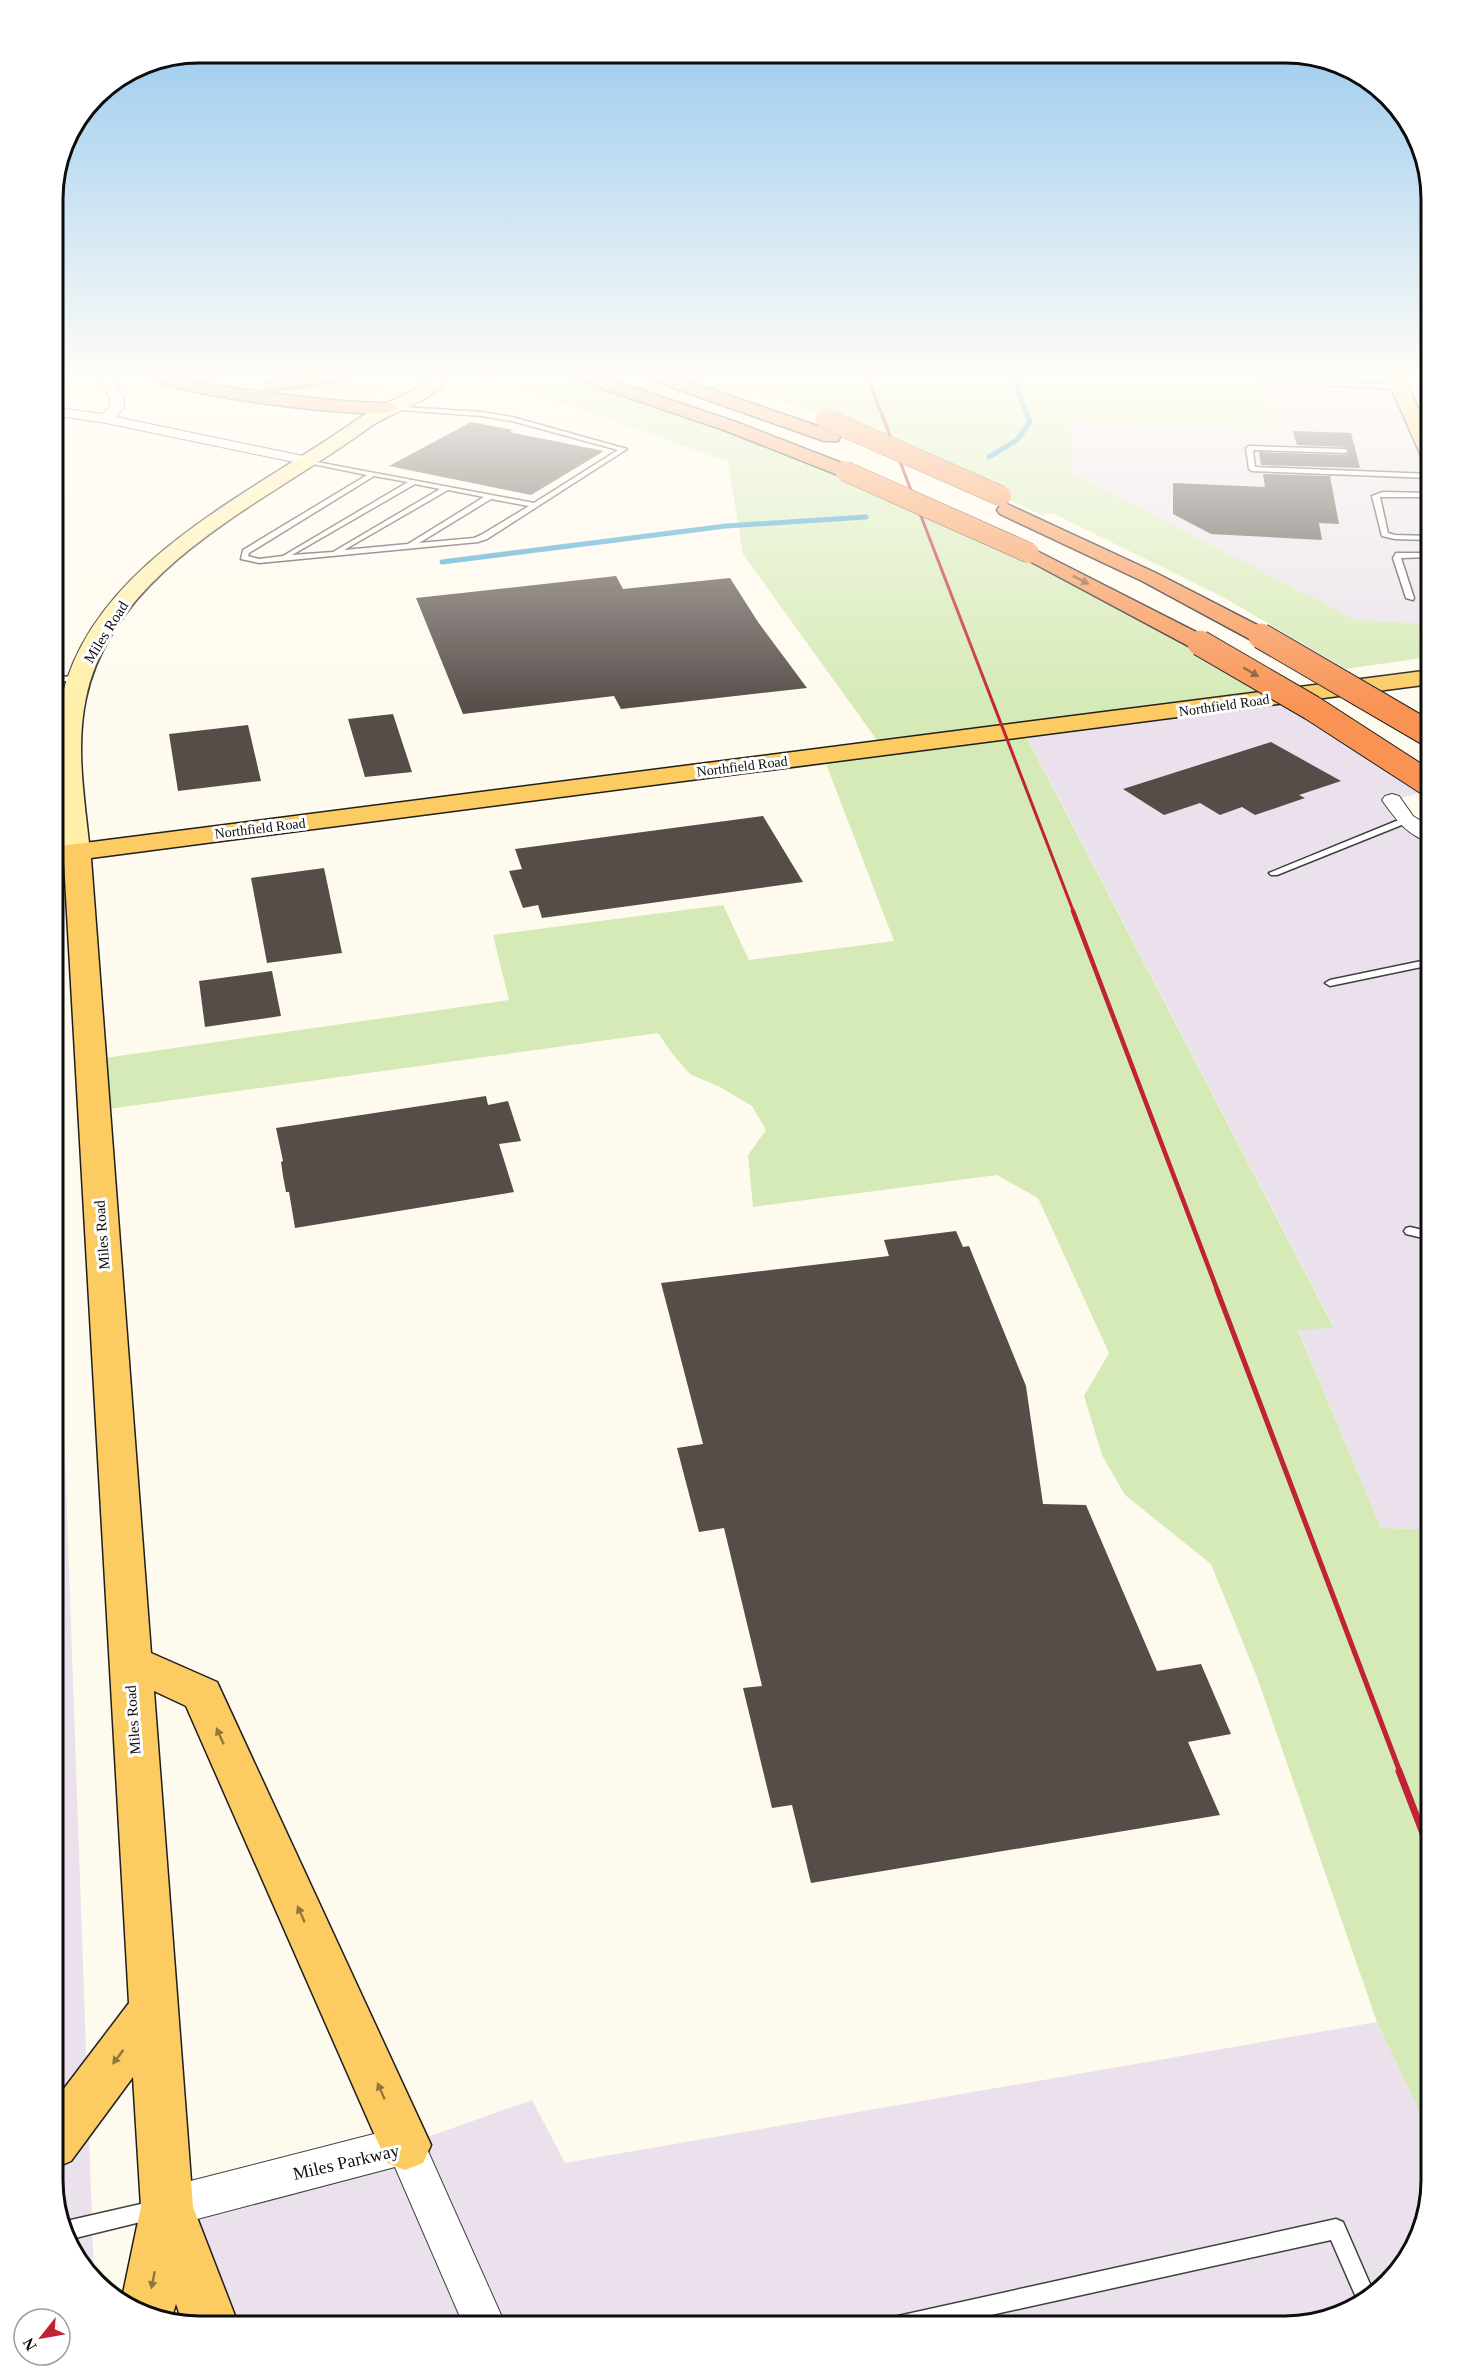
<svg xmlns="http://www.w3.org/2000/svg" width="1484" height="2379" font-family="'Times New Roman',serif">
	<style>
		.industrial { fill: #eae1ec }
		.green { fill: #d5eab6 }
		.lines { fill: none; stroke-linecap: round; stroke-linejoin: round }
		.stream { stroke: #369ed0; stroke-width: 5 }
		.building { fill: #564d49 }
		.lane-casing { stroke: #404040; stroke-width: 3 }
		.street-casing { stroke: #404040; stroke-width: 2 }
		.secondary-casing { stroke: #2f2f2f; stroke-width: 3 }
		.primary-casing { stroke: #1e1e1e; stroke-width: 3 }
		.highway-casing { stroke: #1e1e1e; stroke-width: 3 }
		.lane { fill: #fff; fill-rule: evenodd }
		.street { fill: #fff; fill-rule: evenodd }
		.secondary { fill: #ffefa9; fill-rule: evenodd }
		.primary { fill: #fccb61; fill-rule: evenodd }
		.highway { fill: #f89353; fill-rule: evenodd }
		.rail-far3 { stroke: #c12235; stroke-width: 3 }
		.rail-far2 { stroke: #c12235; stroke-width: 4.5 }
		.rail-far1 { stroke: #c12235; stroke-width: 5 }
		.rail { stroke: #c12235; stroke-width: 7 }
		.highway-bridge-far1-casing { stroke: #1e1e1e; stroke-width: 21; stroke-linecap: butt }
		.highway-bridge-casing { stroke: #1e1e1e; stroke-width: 27; stroke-linecap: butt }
		.highway-bridge-far1 { stroke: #f89353; stroke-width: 20 }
		.highway-bridge { stroke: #f89353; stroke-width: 25 }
		.oneway { fill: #8e5734 }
		.oneway2 { fill: #90763b }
		.labels { text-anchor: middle; stroke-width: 6; stroke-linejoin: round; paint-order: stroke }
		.far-street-label { font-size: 14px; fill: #0d0d0d; stroke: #fff }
		.street-label { font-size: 15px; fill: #0d0d0d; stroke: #fff }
		.near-street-label { font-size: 18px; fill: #0d0d0d; stroke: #fff }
		.rim { fill: none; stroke: #0d0d0d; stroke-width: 3 }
	</style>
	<rect width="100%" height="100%" fill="#fffaee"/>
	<path class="industrial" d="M 1097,376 L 1395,376 L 1431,458 L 1431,624 L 1356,620 L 1072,473 L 1071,420 L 1273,428 L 1263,381 Z
		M 1298,695 L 1431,790 L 1393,800 L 1406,820 L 1431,836 L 1431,1536 L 1428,1529 L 1381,1528 L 1298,1329 L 1334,1327 L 1023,729 Z
		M 62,1373 L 94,2275 L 68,2245 L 53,2180 L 53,1374 Z
		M 1377,2022 L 1431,2136 L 1431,2181 L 1407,2261 L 1350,2311 L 1285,2326 L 211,2326 L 167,2207 L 405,2145 L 532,2100 L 565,2163 Z"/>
	<path class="green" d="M 202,376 L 327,376 L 258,383 Z
		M 353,376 L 396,376 L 371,398 L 279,388 Z
		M 489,376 L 573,376 L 608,384 L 939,511 L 1298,695 L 1023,730 L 1334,1328 L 1298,1330 L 1381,1528 L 1428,1529 L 1431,1536 L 1431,2136 L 1377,2022 L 1257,1677 L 1211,1564 L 1125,1495 L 1102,1455 L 1084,1396 L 1109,1353 L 1038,1198 L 997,1175 L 753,1207 L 748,1155 L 766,1130 L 752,1106 L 720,1087 L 690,1074 L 671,1052 L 658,1033 L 94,1111 L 91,1060 L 509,1000 L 493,935 L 723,905 L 749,960 L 894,941 L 823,756 L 882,747 L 743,554 L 728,462 Z
		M 685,376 L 711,376 L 753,392 L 746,393 Z
		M 723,376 L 1097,376 L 1263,381 L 1274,428 L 1071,420 L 1072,473 L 1356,620 L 1431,624 L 1431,661 L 1422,658 L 1346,669 L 1223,597 L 1052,513 L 1042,515 L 894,447 Z
		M 1405,376 L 1431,376 L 1431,423 L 1428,411 Z"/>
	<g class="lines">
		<path class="stream" d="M 989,457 L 1017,440 L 1030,422 L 1018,392 L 1017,376
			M 442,562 L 726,526 L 866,517"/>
	</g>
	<path class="building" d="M 471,422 L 513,430 L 509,432 L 604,451 L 531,495 L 389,466 Z
		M 1293,431 L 1351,433 L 1360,468 L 1261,465 L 1259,452 L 1345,455 L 1350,452 L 1345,447 L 1297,445 Z
		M 1263,474 L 1330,476 L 1339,524 L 1319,523 L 1322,540 L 1211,534 L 1173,514 L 1173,483 L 1265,487 Z
		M 616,576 L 623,589 L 730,578 L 758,622 L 807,688 L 621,709 L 614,696 L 463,714 L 416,598 Z
		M 393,714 L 412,772 L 365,777 L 348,719 Z
		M 248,725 L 261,781 L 178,791 L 169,734 Z
		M 1271,742 L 1341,781 L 1299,795 L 1305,798 L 1255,815 L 1242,807 L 1220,815 L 1200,803 L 1164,815 L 1123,789 Z
		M 763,816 L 803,882 L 542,918 L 538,905 L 523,908 L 509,871 L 522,869 L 515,849 Z
		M 324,868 L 342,953 L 267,963 L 251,878 Z
		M 272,971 L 281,1016 L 205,1027 L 199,981 Z
		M 486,1096 L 488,1105 L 508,1101 L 521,1141 L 499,1144 L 514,1192 L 295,1228 L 289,1192 L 286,1192 L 283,1176 L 281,1162 L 283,1161 L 276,1128 Z
		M 956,1231 L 963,1247 L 969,1246 L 1026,1386 L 1043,1504 L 1086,1505 L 1157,1671 L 1201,1664 L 1231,1734 L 1188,1742 L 1220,1815 L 811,1883 L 792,1805 L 772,1808 L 743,1688 L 762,1686 L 724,1528 L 699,1532 L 677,1448 L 703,1444 L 661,1283 L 889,1256 L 884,1240 Z"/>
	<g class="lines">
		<g class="lane-casing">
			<path id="lane" d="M 1263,379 L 1401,385 L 1404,387 L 1401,389 L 1261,382 L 1261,380 Z
				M 388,406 L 482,412 L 512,417 L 627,449 L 487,539 L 478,542 L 259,563 L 241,559 L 243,550 L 367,475 L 308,463 L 306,462 L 306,460 L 534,503 L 618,450 L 512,421 L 482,416 L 386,409 L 385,408 ZM 374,476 L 408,482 L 283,556 L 259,559 L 248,556 L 249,553 ZM 415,484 L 440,489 L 333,552 L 292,555 ZM 448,490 L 484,497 L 408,544 L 344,550 ZM 491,499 L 529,506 L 481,535 L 474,538 L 419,543 Z
				M 1249,446 L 1345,449 L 1348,451 L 1345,453 L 1253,450 L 1255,467 L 1431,474 L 1431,478 L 1252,471 L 1249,469 L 1246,448 Z
				M 1383,492 L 1431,493 L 1431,497 L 1380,497 L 1388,533 L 1395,535 L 1431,536 L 1431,540 L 1395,539 L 1382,536 L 1372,496 Z
				M 1396,553 L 1431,553 L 1431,557 L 1401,558 L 1414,598 L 1413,600 L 1406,598 L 1393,558 Z
				M 80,675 L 84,678 L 83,680 L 53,682 L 53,678 Z
				M 1406,817 L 1411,820 L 1409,822 L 1277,875 L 1271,875 L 1269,873 Z
				M 1431,959 L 1431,965 L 1330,986 L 1325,983 L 1330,980 Z
				M 1410,1227 L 1431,1232 L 1431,1240 L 1406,1234 L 1404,1231 L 1406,1228 Z
				M 154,2201 L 161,2203 L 164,2210 L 161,2217 L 67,2240 L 62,2222 Z
				M 1336,2219 L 1343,2222 L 1373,2291 L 1359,2304 L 1331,2240 L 941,2326 L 888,2326 L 891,2319 L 898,2316 Z"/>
		</g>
		<g class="street-casing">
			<path id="street" d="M 97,376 L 111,376 L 124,398 L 124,407 L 116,417 L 308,457 L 315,461 L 308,465 L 106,423 L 66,417 L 53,418 L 53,410 L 66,409 L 103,414 L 110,406 L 110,398 Z
				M 1392,794 L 1399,796 L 1413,816 L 1431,827 L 1431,842 C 1408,837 1395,818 1382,800 L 1385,796 Z
				M 405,2126 L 419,2131 L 506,2326 L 464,2326 L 395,2167 L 167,2227 L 153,2221 L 147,2207 L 153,2193 L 167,2187 Z"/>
		</g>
		<g class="secondary-casing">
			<path id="secondary" d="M 432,376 L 451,376 C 432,403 393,410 367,429 C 269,501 114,566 86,698 C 75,748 85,802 90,852 L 86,858 L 77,860 L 68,858 L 64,852 C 60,802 51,748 62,698 C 93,562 255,492 358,419 C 382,402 411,396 432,376 Z"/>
		</g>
		<g class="primary-casing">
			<path id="primary" d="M 1386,376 L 1404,376 L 1431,438 L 1431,464 L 1424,462 L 1422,458 Z
				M 1431,670 L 1431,684 L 91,858 L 151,1653 L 217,1682 L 431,2145 L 423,2163 L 405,2170 L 387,2163 L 186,1706 L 154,1691 L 193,2207 L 239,2326 L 190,2326 L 183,2324 L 176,2304 L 171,2320 L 121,2303 L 141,2207 L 133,2077 L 71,2161 L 53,2169 L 53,2103 L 129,2003 L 64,861 L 53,863 L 53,847 Z"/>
		</g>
		<g class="highway-casing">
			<path id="highway" d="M 150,376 C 173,375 191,382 213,385 C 271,393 329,402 387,403 L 393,404 L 396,408 L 393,412 C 366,419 164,395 150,376 Z
				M 304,376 L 350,376 L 347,380 L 341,381 L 275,390 L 269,389 L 266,385 L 269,381 Z
				M 574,376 L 600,376 L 736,422 L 852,467 L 855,471 L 852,475 L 838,475 L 724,430 L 577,380 Z
				M 648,376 L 673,376 L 838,433 L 840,437 L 838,441 L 824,441 L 651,380 Z
				M 1007,504 L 1156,573 L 1269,631 L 1272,636 L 1269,641 L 1261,643 L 1253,641 L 1142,581 L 1000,514 L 997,510 L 1000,506 Z
				M 1029,547 L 1208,638 L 1211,643 L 1208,648 L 1200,650 L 1192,648 L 1022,557 L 1019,553 L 1022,549 Z"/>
		</g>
		<use href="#lane" class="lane"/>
		<use href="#street" class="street"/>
		<use href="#secondary" class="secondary"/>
		<use href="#primary" class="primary"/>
		<use href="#highway" class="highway"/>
		<path class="rail-far3" d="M 867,376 L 1074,913"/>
		<path class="rail-far2" d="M 1073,911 L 1218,1292"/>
		<path class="rail-far1" d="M 1217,1290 L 1400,1772"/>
		<path class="rail" d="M 1399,1771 L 1431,1854"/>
		<g class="highway-bridge-far1-casing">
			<path id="highway-bridge-far1" d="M 826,419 L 1001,496
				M 845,471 L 1029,553"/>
		</g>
		<g class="highway-bridge-casing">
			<path id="highway-bridge" d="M 1261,636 L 1431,735
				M 1200,643 L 1312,708 L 1431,785"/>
		</g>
		<use href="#highway-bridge-far1" class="highway-bridge-far1"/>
		<use href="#highway-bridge" class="highway-bridge"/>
	</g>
	<defs><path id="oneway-solid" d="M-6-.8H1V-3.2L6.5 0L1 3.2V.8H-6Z" transform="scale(1.5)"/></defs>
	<g class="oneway">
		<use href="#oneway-solid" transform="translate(1081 580) rotate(27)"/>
		<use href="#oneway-solid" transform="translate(1251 672) rotate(30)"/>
	</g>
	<g class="oneway2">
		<use href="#oneway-solid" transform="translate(220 1736) rotate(-114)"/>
		<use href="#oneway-solid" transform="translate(301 1914) rotate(-114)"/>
		<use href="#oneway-solid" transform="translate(118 2057) rotate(127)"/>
		<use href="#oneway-solid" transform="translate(381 2091) rotate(-114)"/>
		<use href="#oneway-solid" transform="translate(153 2280) rotate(101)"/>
	</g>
	<linearGradient id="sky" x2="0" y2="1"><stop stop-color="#92c6ee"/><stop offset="0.53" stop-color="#fffdf7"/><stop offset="1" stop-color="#fffdf7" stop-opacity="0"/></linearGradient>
	<rect width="1484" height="709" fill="url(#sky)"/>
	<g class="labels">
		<g class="far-street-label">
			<text transform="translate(1224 705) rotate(-8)" y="5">Northfield Road</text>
			<text transform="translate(742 766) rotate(-7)" y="5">Northfield Road</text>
			<text transform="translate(260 828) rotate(-7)" y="5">Northfield Road</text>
		</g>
		<g class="street-label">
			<text transform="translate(106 632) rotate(-58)" y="5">Miles Road</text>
			<text transform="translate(102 1235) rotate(-94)" y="5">Miles Road</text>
			<text transform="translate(133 1720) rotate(-94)" y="5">Miles Road</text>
		</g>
		<g class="near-street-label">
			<text transform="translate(346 2162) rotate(-13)" y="6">Miles Parkway</text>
		</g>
	</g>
	<path d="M0 0H1484V2379H0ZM199 63H1285A136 136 0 0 1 1421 199V2180A136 136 0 0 1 1285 2316H199A136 136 0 0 1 63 2180V199A136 136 0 0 1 199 63Z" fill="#fff" fill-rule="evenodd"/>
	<path class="rim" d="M199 63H1285A136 136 0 0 1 1421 199V2180A136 136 0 0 1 1285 2316H199A136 136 0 0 1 63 2180V199A136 136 0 0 1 199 63Z"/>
	<g transform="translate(42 2337) rotate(239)"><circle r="28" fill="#ffffff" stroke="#9e9e9e" stroke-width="1.5"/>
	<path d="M0-4.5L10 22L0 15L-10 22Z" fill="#c12235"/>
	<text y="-9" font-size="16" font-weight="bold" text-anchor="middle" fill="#0d0d0d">N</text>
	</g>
</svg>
